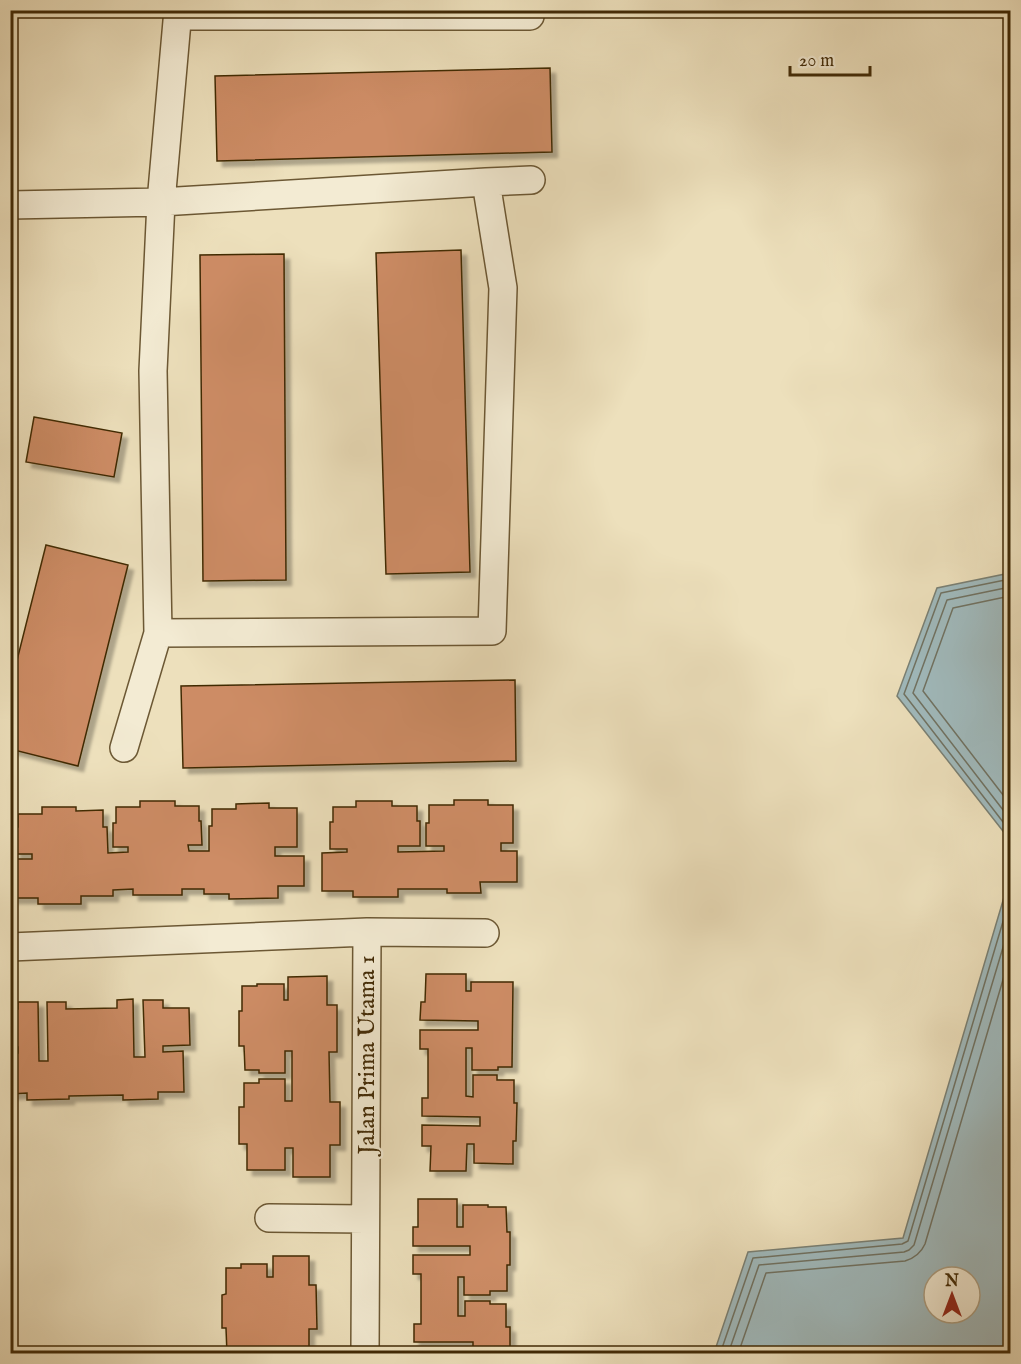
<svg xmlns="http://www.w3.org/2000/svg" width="1021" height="1364" font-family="'IM FELL English',serif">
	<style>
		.water { fill: #a0babd; stroke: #7a8074; stroke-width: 1.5; fill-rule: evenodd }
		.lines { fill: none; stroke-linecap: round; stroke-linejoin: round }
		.shore { stroke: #707262; stroke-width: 1.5 }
		.building { fill: #cd8c65; stroke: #412a06; stroke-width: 1.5; filter: url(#shadow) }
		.minor-casing { stroke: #6c5834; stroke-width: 30 }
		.minor { stroke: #f3ebd3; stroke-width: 27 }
		.labels { text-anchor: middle; stroke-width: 4.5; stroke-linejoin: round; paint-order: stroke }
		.street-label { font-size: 24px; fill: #412a06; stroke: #f3ebd3 }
	</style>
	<defs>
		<filter id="shadow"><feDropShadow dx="5.5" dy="5.5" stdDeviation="1.5" flood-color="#0004"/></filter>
	</defs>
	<rect width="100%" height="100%" fill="#ede0bc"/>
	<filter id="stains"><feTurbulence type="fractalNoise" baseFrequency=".00333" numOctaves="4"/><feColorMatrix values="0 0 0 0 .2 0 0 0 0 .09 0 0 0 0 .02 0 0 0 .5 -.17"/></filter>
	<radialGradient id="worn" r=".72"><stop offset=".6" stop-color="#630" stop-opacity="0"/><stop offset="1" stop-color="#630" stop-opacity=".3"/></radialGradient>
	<path class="water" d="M 1010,573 L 1010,840 L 897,696 L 937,588 Z
		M 1010,877 L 1010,1353 L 714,1353 L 748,1252 L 903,1238 ZM 934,1277 L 970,1277 L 970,1313 L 934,1313 Z"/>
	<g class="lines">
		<path class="shore" d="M 1010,579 L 941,593 L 904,694 L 1010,831
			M 1010,587 L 947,600 L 913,693 L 1010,819
			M 1010,596 L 953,608 L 923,691 L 1010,804
			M 720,1354 L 753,1258 L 902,1244 L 908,1241 L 1010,898
			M 728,1354 L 759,1265 L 904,1252 L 909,1250 L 914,1245 L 1010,924
			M 738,1354 L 766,1273 L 905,1261 C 915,1258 921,1253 925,1244 L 1010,956"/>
	</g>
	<path class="building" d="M 550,68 L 552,152 L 217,161 L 215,76 Z
		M 461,250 L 470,572 L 386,574 L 376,253 Z
		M 284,254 L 286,580 L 203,581 L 200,255 Z
		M 34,417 L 122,433 L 114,477 L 26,462 Z
		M 46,545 L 128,565 L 78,766 L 10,749 L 10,688 Z
		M 515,680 L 516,761 L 183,768 L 181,686 Z
		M 454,800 L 488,800 L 488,805 L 513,805 L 513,843 L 501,843 L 501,851 L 517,851 L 517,882 L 480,882 L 481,893 L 447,893 L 447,889 L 398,889 L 398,897 L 353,897 L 353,891 L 322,891 L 322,853 L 347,852 L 347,849 L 330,849 L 330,822 L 333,822 L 333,807 L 356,807 L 356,801 L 392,801 L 392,806 L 417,806 L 417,821 L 420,821 L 420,846 L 398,846 L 398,852 L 444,851 L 444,846 L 426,846 L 426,823 L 429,823 L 429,805 L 454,805 Z
		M 140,801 L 175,801 L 175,806 L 199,806 L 199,821 L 201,821 L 202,845 L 188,845 L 189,851 L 209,851 L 209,826 L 212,826 L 212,809 L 236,809 L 236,804 L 269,803 L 269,808 L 297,808 L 297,847 L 275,847 L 275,856 L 304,856 L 304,886 L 278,886 L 278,898 L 229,899 L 229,894 L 204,894 L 204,889 L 182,889 L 182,895 L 133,895 L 133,889 L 113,890 L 113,896 L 81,896 L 81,904 L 38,904 L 38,898 L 10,898 L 10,859 L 32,859 L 32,854 L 15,854 L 15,827 L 18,827 L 18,814 L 42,814 L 42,807 L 76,807 L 76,811 L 103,810 L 103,827 L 107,827 L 108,853 L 128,852 L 128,847 L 113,847 L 113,823 L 116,823 L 116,807 L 140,807 Z
		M 426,974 L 466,974 L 466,991 L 471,991 L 471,982 L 513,982 L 512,1067 L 498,1067 L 498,1070 L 472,1070 L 472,1048 L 466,1048 L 466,1096 L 473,1097 L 473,1075 L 497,1075 L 497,1080 L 514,1080 L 514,1103 L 517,1103 L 516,1141 L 513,1141 L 513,1164 L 474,1163 L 474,1144 L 467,1144 L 466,1171 L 430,1171 L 431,1146 L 422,1146 L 422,1125 L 480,1126 L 480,1117 L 422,1116 L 422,1098 L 428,1098 L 428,1049 L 420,1049 L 420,1030 L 478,1030 L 478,1021 L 420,1020 L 421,1002 L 425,1002 Z
		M 327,976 L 327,1005 L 337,1005 L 337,1052 L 329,1052 L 330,1102 L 340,1102 L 340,1145 L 330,1145 L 330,1177 L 293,1177 L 293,1148 L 285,1148 L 285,1170 L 247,1170 L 247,1144 L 239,1144 L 239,1107 L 244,1107 L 244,1083 L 259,1083 L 259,1079 L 285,1079 L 285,1101 L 292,1101 L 292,1051 L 285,1051 L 285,1073 L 259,1073 L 259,1070 L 245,1070 L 244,1046 L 239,1046 L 239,1011 L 242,1011 L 242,986 L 257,986 L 257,984 L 284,984 L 284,1000 L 288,1000 L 288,977 Z
		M 133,999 L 134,1057 L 145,1057 L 143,1000 L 163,1000 L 163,1008 L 189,1008 L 190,1045 L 163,1046 L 163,1052 L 183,1051 L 184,1092 L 158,1092 L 158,1099 L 123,1100 L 123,1095 L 69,1096 L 69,1099 L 27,1100 L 27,1093 L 10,1094 L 10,1053 L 18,1053 L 18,1047 L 10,1047 L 10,1009 L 18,1009 L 18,1002 L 38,1002 L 39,1061 L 48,1061 L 47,1002 L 66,1002 L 66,1009 L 117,1008 L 117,1000 Z
		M 418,1199 L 457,1199 L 457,1227 L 463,1227 L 463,1205 L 488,1205 L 488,1207 L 506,1207 L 507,1232 L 510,1232 L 510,1265 L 507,1265 L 507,1291 L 490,1291 L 490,1295 L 464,1295 L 464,1277 L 458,1277 L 458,1316 L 465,1316 L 465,1301 L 490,1301 L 490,1304 L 506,1304 L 506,1327 L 510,1327 L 510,1354 L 415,1354 L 415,1351 L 473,1351 L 473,1342 L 414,1342 L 414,1324 L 421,1324 L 421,1274 L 413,1274 L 413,1255 L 470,1255 L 470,1246 L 413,1246 L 413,1227 L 418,1227 Z
		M 273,1256 L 309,1256 L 309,1285 L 316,1285 L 317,1329 L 309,1329 L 309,1354 L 227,1354 L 226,1328 L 222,1328 L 222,1295 L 226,1294 L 226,1268 L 241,1268 L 241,1264 L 267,1264 L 267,1277 L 273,1277 Z"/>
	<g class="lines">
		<g class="minor-casing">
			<path id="minor" d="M 177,16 L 530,16
				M 10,205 L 161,202 L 486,182 L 531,180
				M 158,633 L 492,631 L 503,288 L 486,182
				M 124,748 L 158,633 L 153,371 L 161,202 L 178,10
				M 367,932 L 485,933
				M 10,947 L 367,932 L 365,1354
				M 269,1218 L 365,1219"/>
		</g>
		<use href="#minor" class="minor"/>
	</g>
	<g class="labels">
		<g class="street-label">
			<text transform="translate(366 1055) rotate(-90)" y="8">Jalan Prima Utama 1</text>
		</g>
	</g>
	<rect width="1021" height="1364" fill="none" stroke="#ede0bc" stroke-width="36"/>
	<rect x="12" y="12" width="997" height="1340" fill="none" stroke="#412a06" stroke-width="3"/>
	<rect x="18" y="18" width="985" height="1328" fill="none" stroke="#412a06" stroke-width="1.5"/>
	<g transform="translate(952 1295)"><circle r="28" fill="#f3ebd3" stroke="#ac9e81" stroke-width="1.5"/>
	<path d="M0-4.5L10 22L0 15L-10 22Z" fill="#8f2418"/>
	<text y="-9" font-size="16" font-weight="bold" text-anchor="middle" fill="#412a06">N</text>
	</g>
	<path d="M790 66v9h80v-9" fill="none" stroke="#412a06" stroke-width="3"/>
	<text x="799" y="66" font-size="18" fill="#412a06" stroke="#f3ebd3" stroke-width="4.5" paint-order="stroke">20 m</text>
	<rect width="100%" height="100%" filter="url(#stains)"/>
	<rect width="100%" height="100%" fill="url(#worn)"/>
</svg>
